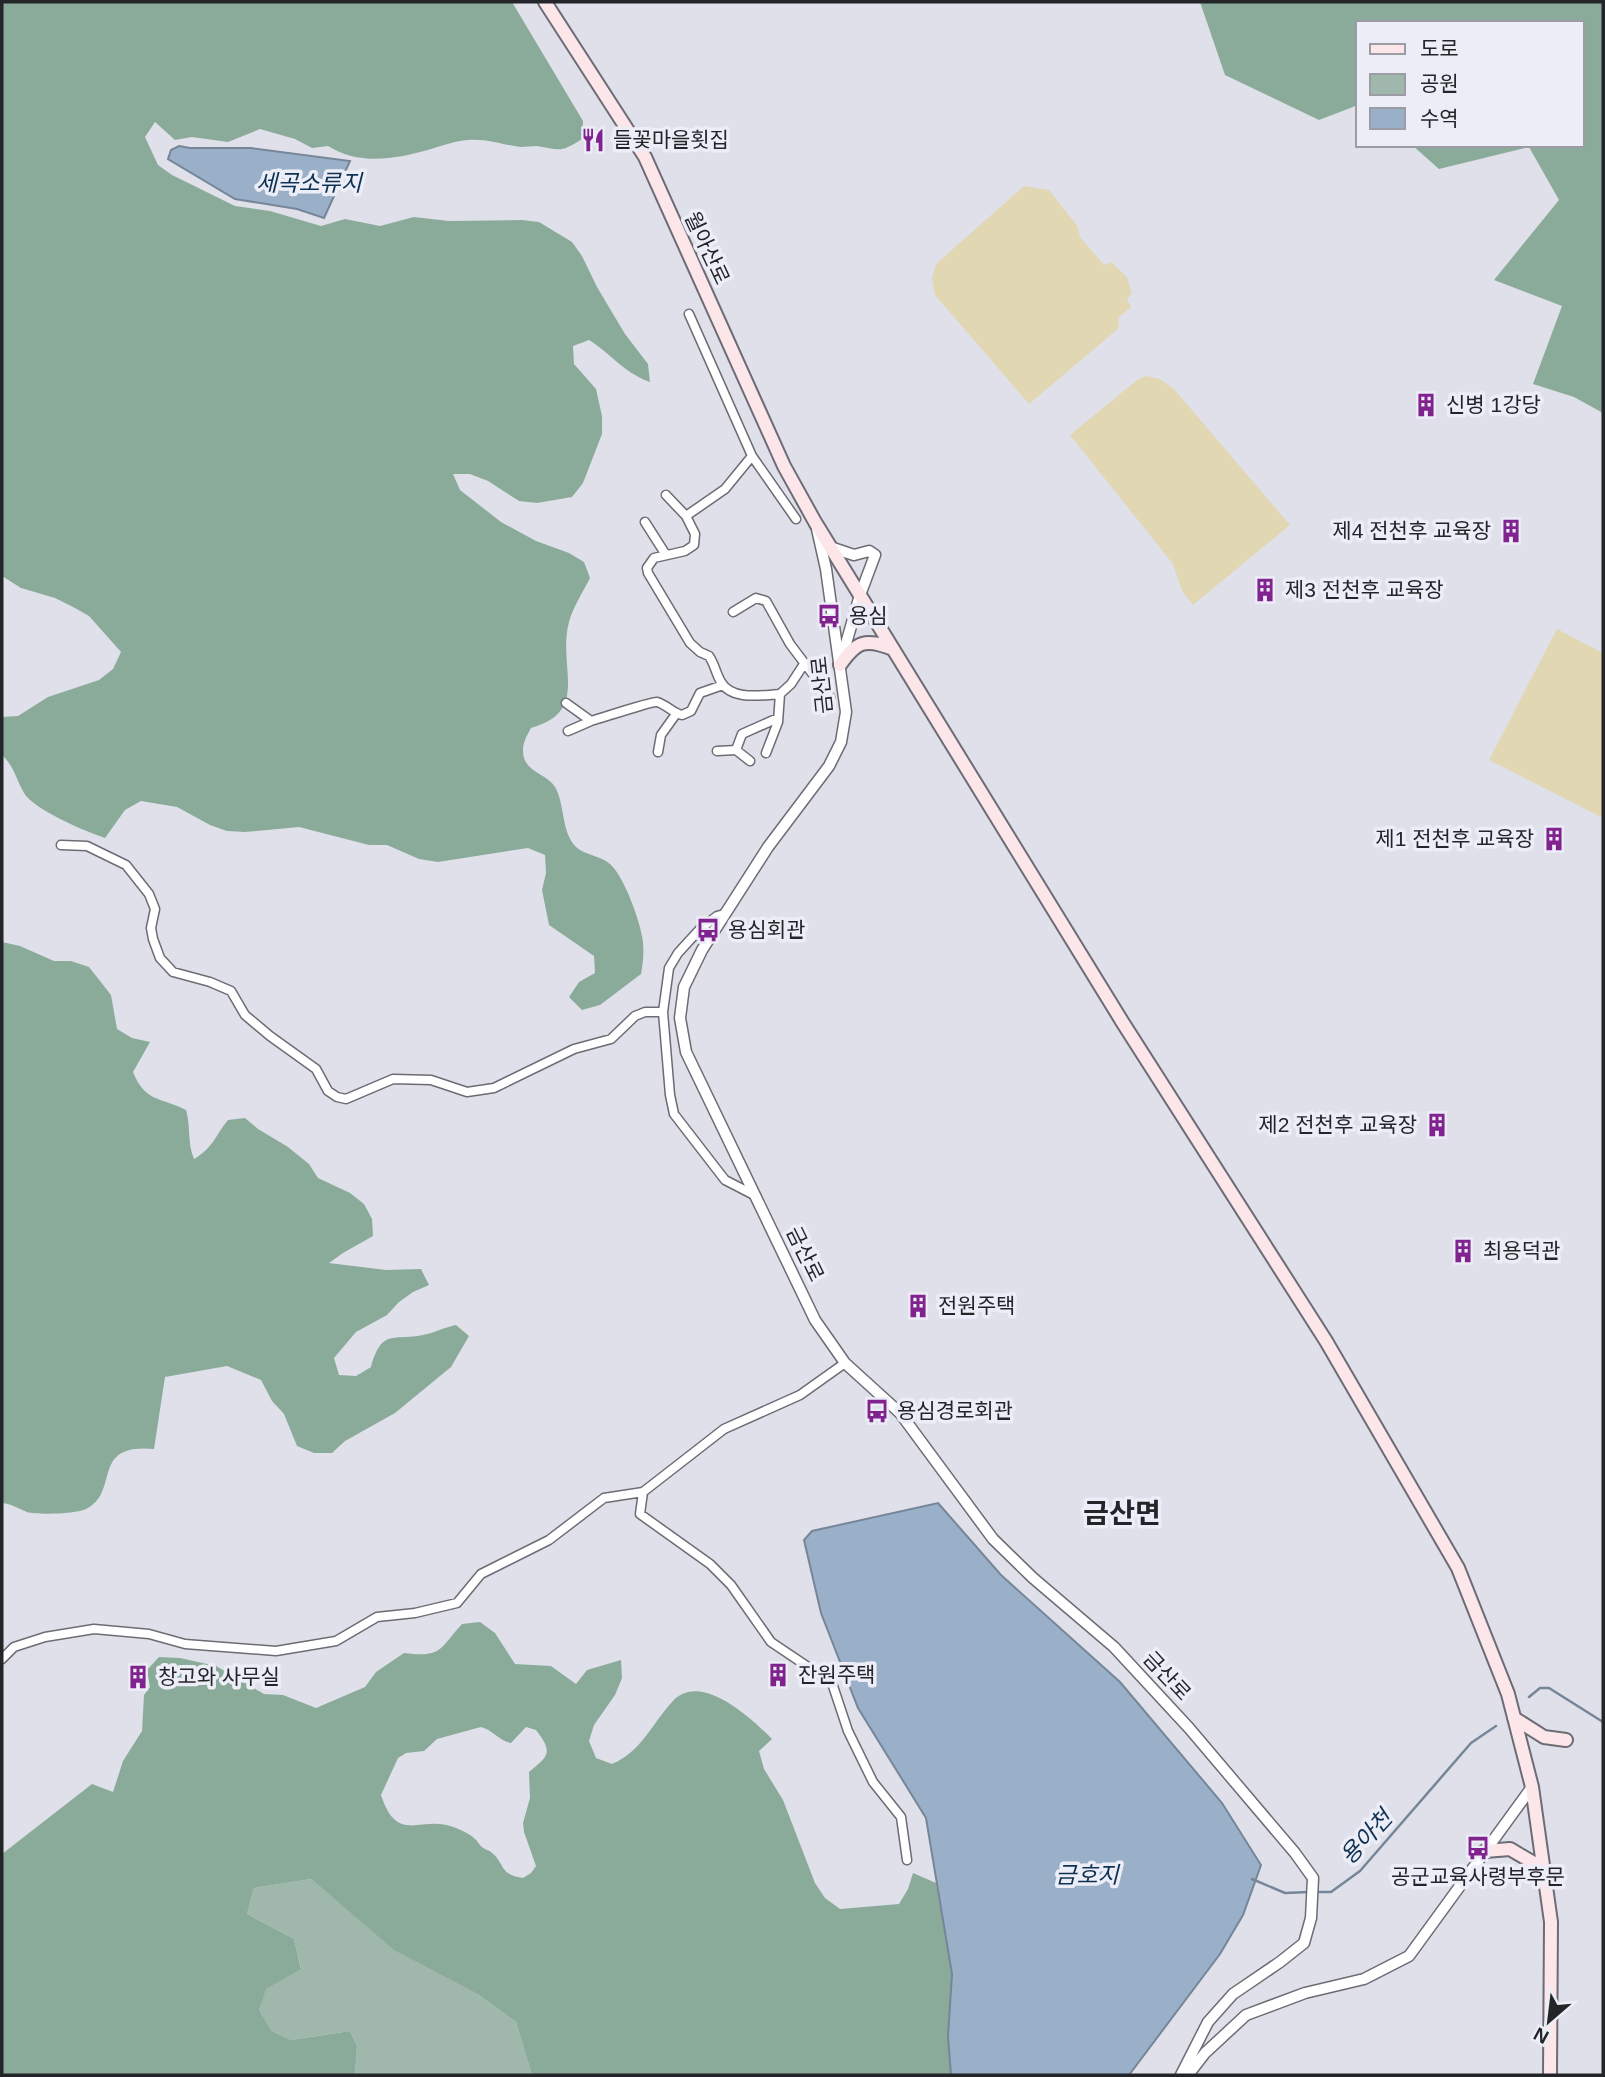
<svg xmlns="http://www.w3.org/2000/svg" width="1605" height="2077" font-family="Arial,'Noto Sans KR',sans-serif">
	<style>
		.green { fill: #9fb8ab }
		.forest { fill: #8bab9a; fill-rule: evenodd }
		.sand { fill: #e1d7b3 }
		.water { fill: #99b0c8; stroke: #768698; stroke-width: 2 }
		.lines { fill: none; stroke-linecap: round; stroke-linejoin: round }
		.stream { stroke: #768698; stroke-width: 2.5 }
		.minor-casing { stroke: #6b6c74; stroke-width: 11 }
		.tertiary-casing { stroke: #6b6c74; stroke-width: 13 }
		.secondary-casing { stroke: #6b6c74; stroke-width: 16 }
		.minor { stroke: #fff; stroke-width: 8 }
		.tertiary { stroke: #fff; stroke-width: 10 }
		.secondary { stroke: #fce6ea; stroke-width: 12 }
		.labels { text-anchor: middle; stroke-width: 7; stroke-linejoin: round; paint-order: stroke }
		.poi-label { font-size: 21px; fill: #242528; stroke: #ecedf7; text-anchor: start }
		.street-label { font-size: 21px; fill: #242528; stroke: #ecedf7 }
		.water-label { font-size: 23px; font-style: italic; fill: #0d3153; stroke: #ecedf7 }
		.district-label { font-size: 28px; font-weight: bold; fill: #242528; stroke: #ecedf7 }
	</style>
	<rect width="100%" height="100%" fill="#dfe0ea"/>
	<path class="green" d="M 311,1879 L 395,1950 L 479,1995 L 516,2022 L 532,2075 L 355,2075 L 357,2046 L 350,2031 L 291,2040 L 272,2031 L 259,2010 L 265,1989 L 301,1968 L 294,1939 L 247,1914 L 254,1888 Z"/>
	<path class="forest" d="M 2,2 L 512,2 L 583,121 L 582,139 C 560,153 561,150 537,146 C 532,146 526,147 521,147 C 503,145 487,138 468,140 C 455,141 444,145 431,149 C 396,159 360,166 328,146 L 312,148 L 295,139 L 260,129 L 228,142 L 192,137 L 175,140 L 155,122 L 145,137 L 158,165 L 172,175 L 235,206 L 270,211 L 321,226 L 345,219 L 380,226 L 414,217 L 449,221 L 522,220 L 539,222 L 572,242 L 582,256 L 597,287 L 625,334 L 648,364 L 650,382 C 621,371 613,355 589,340 L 573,346 L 574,364 L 596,389 L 602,416 L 602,434 L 583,483 L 572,497 L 537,503 L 519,501 L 488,481 L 470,474 L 453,474 L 460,490 L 501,522 L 536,541 L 569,553 L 584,562 L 590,578 C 583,592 573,607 569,622 C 557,667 591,711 531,728 C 525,739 521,746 524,758 C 529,773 548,775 555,787 C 565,804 561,832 576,847 C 585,855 601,856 610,864 C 624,876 641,923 643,942 C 644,953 643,963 641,974 L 600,1005 L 582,1010 L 569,997 L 579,982 L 595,973 L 594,956 L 549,925 L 542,890 L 546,873 L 545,855 L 528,848 L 438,862 L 419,859 L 387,845 L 369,845 L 299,827 L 245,832 L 227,831 L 210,825 L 177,807 L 141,801 L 125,810 L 105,838 C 85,831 34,810 24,793 C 16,779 14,766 2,755 L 2,717 L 18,716 L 48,697 L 99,680 L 113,669 L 121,652 L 89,616 L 73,607 L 55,598 L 21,588 L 2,576 Z
		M 1200,2 L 1603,2 L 1603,413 L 1574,397 L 1533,384 L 1562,306 L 1494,280 L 1559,200 L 1529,147 L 1439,169 L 1412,145 L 1582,145 L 1582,23 L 1358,23 L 1358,105 L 1319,120 L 1225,75 Z
		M 2,942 L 20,946 L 54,961 L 71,961 L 89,967 L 111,995 L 117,1029 L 132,1038 L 150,1042 L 133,1072 C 145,1102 160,1097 186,1110 C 191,1127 187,1142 194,1159 C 213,1148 215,1136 228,1120 L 245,1118 L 258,1129 L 288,1147 L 309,1164 L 318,1178 L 350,1193 L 364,1204 L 372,1219 L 373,1236 L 343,1253 L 329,1263 L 386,1270 L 421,1269 L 429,1285 L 413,1292 L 399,1302 L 387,1315 L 356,1332 L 334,1358 L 339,1375 L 356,1376 L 371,1367 C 382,1328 393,1341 423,1335 C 434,1333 445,1327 456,1325 L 469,1336 L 451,1367 L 395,1413 L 345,1441 L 332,1453 L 314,1453 L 297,1446 L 284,1414 L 272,1401 L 261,1380 L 227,1366 L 165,1377 L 154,1449 C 89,1443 121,1492 86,1509 C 77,1514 37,1515 27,1512 C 17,1508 12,1504 2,1503 Z
		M 480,1622 L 495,1633 L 515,1664 L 551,1666 L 576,1684 L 587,1670 L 621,1660 L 622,1678 L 615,1695 L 594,1725 L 589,1741 L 596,1758 L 612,1764 C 642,1751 651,1725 672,1702 C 700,1670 751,1718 772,1739 L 759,1751 L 764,1769 L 783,1800 L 815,1883 L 825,1898 L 840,1909 L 899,1904 L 908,1889 L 913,1873 L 936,1883 L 952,1974 L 948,2036 L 951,2075 L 532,2075 L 516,2022 L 479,1995 L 394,1950 L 311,1879 L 254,1888 L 247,1914 L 294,1939 L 301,1969 L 266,1989 L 259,2010 L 272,2031 L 291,2040 L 350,2031 L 357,2046 L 355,2075 L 2,2075 L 2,1854 L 92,1784 L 113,1792 L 123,1761 L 142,1731 L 144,1695 L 150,1687 L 147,1670 L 159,1657 L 180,1658 L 216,1666 L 264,1694 L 283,1695 L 316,1708 L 365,1687 L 376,1672 L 404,1653 C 442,1658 439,1649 462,1624 ZM 481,1727 C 493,1730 499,1741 511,1743 L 526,1727 L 536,1730 C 554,1753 548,1756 529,1772 L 530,1798 L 523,1823 L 524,1832 L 536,1866 L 531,1873 L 523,1878 C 498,1874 506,1864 491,1852 C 489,1850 485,1850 482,1847 C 479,1845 478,1841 475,1839 C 470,1834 463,1831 456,1828 C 422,1813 398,1847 381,1795 L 398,1758 L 406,1753 L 424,1751 L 437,1739 Z"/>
	<path class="sand" d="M 1024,186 L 1049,190 L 1078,227 L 1080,237 L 1104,265 L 1111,262 L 1127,277 L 1132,293 L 1127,299 L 1131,307 L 1118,318 L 1119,328 L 1029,404 L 935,295 L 932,279 L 936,264 Z
		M 1146,376 L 1160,379 L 1173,388 L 1290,525 L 1193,605 L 1182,591 L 1173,564 L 1070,435 L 1137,380 Z
		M 1557,629 L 1603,653 L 1603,818 L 1489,760 Z"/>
	<path class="water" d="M 179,146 L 190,148 L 251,148 L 350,161 L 324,218 L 297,209 L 235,199 L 168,159 L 171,150 Z
		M 938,1503 L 1001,1575 L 1120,1682 L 1222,1803 L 1261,1865 L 1243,1915 L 1220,1954 L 1129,2075 L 951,2075 L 948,2036 L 952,1974 L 926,1818 L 858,1708 L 821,1613 L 804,1540 L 812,1531 Z"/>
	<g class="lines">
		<path class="stream" d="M 1529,1697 L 1540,1688 L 1549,1688 L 1603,1722
			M 1252,1879 L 1285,1893 L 1309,1892
			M 1316,1892 L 1331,1892 L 1360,1871 L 1471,1743 L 1496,1726"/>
		<g class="minor-casing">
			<path id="minor" d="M 689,314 L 752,456 L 796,519
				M 752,456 L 725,489 L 686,516 L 695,534 L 694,545 L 685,551 L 654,558 L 647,568 L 648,573 L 690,643 L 700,652 L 709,656 C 715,665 716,674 721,682 C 732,701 762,695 780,694 L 791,684 L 804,664
				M 666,495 L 686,516
				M 645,522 L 666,555
				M 733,612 L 756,598 L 766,601 L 790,644 L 830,697
				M 566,703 L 591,721 C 602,718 652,701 657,702 C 667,705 673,713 682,715 L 691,711 L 700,693 L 723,685
				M 568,731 L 591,721
				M 717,751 L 736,750
				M 658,752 L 661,735 L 676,714
				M 766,753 L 778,722 L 780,694
				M 750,761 L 736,750 L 742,734 L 778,718
				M 61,845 L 87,846 L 126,865 L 149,894 L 155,909 L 151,928 L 153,939 L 160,958 L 173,972 L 210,982 L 231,991 L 245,1015 L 270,1036 L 316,1069 L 328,1091 L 337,1097 L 346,1099 L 393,1079 L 431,1080 L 467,1092 L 494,1088 L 574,1049 L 611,1039 L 635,1016 L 645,1012 L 663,1012
				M 724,914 L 717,916 L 700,929 L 678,953 L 669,968 L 663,1012 L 670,1095 L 674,1114 L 725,1180 L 756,1196
				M 845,1363 L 800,1395 L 724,1429 L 643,1492 L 640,1514 L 710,1564 L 731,1585 L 771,1642 L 832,1683 L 848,1731 L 873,1782 L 901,1817 L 907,1860
				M 2,1659 L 14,1647 L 45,1637 L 94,1629 L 149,1634 L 185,1644 L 276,1651 L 336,1641 L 377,1617 L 415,1613 L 457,1603 L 481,1574 L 549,1540 L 604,1498 L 643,1492"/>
		</g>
		<g class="tertiary-casing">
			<path id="tertiary" d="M 817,529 L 826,569 L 846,712 L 841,742 L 829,766 L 768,847 L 702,950 L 684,987 L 680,1018 L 686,1052 L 815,1320 L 845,1363 L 900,1413 L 993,1539 L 1033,1578 L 1114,1647 L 1189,1728 L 1295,1853 L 1313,1878 L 1311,1918 L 1304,1943 L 1280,1962 L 1233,1994 L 1208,2022 L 1181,2075
				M 830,547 L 854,555 L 869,551 L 875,555 L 860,595 L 841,661
				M 1188,2075 L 1205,2053 L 1246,2015 L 1305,1993 L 1364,1979 L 1409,1956 L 1532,1787"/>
		</g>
		<g class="secondary-casing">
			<path id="secondary" d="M 545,2 L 645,157 L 784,466 L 815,522 L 1123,1023 L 1326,1341 L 1458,1568 L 1508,1694 L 1532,1787 L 1551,1922 L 1550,2075
				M 840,665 C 857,641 865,638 893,649
				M 1514,1718 L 1544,1737 L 1566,1740
				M 1485,1851 L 1510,1849 L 1544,1869"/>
		</g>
		<use href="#minor" class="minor"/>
		<use href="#tertiary" class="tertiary"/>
		<use href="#secondary" class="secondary"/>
	</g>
	<defs>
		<g id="restaurant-bare" transform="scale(1.89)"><path d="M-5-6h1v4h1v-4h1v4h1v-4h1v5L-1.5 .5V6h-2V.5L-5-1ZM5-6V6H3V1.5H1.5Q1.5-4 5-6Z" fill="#81238f" stroke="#ecedf7" stroke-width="2.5" paint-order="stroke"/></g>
		<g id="building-bare" transform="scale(1.89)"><path d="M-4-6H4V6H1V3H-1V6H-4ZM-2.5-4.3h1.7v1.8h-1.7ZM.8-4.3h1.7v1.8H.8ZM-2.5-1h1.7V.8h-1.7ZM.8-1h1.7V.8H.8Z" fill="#81238f" stroke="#ecedf7" stroke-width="2.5" paint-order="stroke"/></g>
		<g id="bus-bare" transform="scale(1.89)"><path d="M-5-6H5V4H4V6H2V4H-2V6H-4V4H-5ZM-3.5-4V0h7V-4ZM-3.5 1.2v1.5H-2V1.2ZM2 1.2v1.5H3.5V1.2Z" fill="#81238f" stroke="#ecedf7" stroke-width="2.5" paint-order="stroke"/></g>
	</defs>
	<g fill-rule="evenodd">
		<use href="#restaurant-bare" x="593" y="140"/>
		<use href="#building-bare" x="1426" y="405"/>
		<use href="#building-bare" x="1511" y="531"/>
		<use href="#building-bare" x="1265" y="590"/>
		<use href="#bus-bare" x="829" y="616"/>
		<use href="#building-bare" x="1554" y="839"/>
		<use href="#bus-bare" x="708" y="930"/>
		<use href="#building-bare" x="1437" y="1125"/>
		<use href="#building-bare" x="1463" y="1251"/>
		<use href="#building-bare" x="918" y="1306"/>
		<use href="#bus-bare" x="877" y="1411"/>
		<use href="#building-bare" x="778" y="1675"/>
		<use href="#building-bare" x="138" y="1677"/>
		<use href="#bus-bare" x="1478" y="1848"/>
	</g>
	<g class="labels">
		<g class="poi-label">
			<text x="613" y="147">들꽃마을횟집</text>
			<text x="1446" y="412">신병 1강당</text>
			<text x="1491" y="538" text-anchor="end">제4 전천후 교육장</text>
			<text x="1285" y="597">제3 전천후 교육장</text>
			<text x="849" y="623">용심</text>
			<text x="1534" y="846" text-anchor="end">제1 전천후 교육장</text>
			<text x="728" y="937">용심회관</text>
			<text x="1417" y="1132" text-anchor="end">제2 전천후 교육장</text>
			<text x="1483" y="1258">최용덕관</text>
			<text x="938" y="1313">전원주택</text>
			<text x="897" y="1418">용심경로회관</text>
			<text x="798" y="1682">잔원주택</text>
			<text x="158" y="1684">창고와 사무실</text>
			<text x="1478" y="1884" text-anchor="middle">공군교육사령부후문</text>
		</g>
		<g class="street-label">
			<text transform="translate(707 248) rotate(65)" y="7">월아산로</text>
			<text transform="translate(822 685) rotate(-96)" y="7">금산로</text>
			<text transform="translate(805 1254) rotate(64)" y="7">금산로</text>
			<text transform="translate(1167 1676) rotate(47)" y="7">금산로</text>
		</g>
		<g class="water-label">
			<text x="309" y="191">세곡소류지</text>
			<text transform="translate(1366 1837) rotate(-47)" y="8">용아천</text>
			<text x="1087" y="1883">금호지</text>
		</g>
		<g class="district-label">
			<text x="1122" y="1523">금산면</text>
		</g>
	</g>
	<rect width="1605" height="2077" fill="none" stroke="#242528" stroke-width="7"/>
	<rect x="1356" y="21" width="228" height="126" fill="#ecedf7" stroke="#9c9da4" stroke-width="2"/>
	<rect x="1370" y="44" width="35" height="10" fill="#fce6ea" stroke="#9c9da4" stroke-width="2"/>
	<text x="1420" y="56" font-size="21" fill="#242528">도로</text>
	<rect x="1370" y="74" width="35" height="21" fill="#9fb8ab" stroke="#9c9da4" stroke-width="2"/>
	<text x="1420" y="91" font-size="21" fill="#242528">공원</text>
	<rect x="1370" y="108" width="35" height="21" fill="#99b0c8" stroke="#9c9da4" stroke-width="2"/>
	<text x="1420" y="126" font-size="21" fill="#242528">수역</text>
	<g transform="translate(1549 2021) rotate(208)" stroke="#ecedf7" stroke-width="5" paint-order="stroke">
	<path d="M0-5L12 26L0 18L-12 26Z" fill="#242528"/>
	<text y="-10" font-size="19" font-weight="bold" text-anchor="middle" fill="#242528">N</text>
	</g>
</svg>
